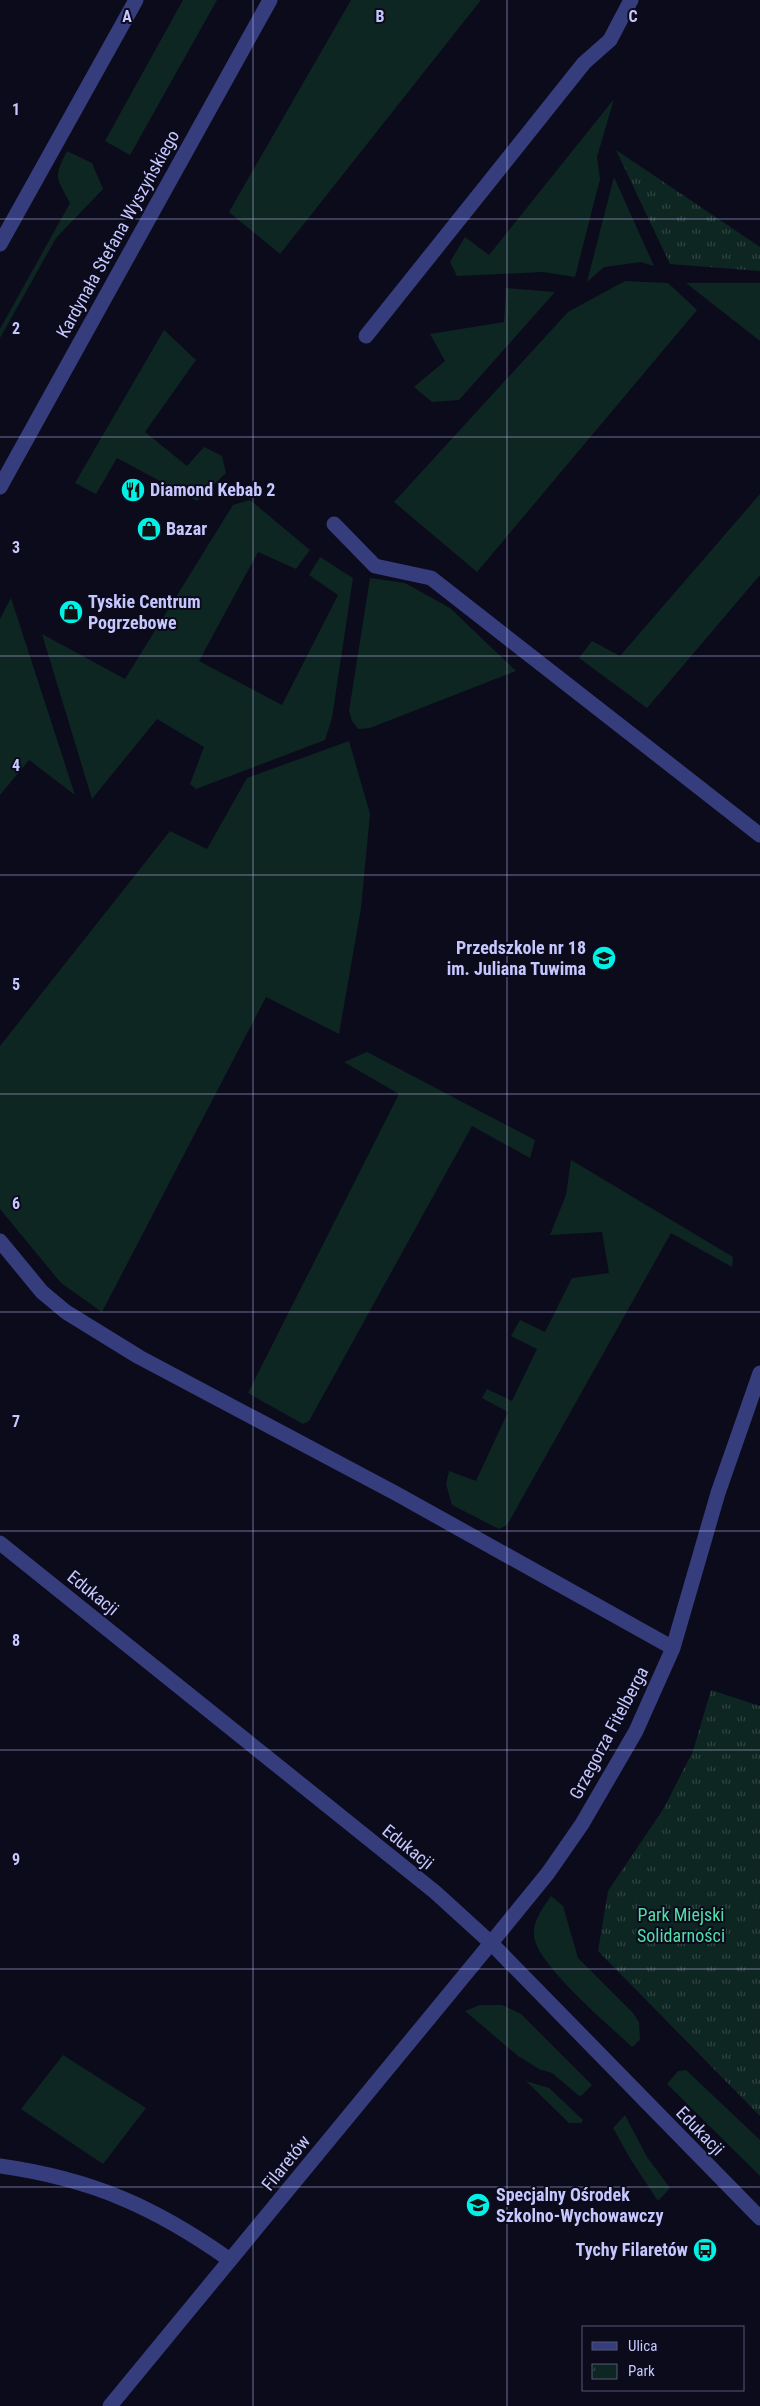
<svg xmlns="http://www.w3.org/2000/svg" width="760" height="2406" font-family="'Roboto Condensed',sans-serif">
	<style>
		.grass { fill: #0e2621 }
		.park { fill: url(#park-tufts) }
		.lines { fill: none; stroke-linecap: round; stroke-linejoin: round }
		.minor { stroke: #353d7c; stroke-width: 15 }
		.grid { fill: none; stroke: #c6c7ff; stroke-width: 1; stroke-opacity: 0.55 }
		.labels { text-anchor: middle; stroke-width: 4; stroke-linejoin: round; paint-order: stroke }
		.street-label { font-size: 18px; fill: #c6c7ff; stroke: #0b0b1c }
		.poi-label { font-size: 18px; font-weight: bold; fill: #c6c7ff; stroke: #0b0b1c; text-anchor: start }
		.park-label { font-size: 18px; fill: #52dfa7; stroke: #0b0b1c }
		.grid-label { font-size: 16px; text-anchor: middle; font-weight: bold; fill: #c6c7ff; stroke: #0b0b1c; stroke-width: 4; stroke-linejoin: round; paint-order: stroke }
	</style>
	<defs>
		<pattern id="park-tufts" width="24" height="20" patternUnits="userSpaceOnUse" patternTransform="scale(1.25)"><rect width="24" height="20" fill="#0e2621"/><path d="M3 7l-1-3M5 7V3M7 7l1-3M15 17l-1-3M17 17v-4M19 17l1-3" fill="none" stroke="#304442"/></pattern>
	</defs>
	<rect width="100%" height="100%" fill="#0b0b1c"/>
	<path class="grass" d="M 183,0 L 217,0 L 130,155 L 105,141 Z
		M 351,0 L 481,0 L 280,254 L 229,212 Z
		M 614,99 L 597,157 L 600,179 L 575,277 L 543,272 L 457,276 L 450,262 L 465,237 L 489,255 Z
		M 67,151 L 92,163 L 103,189 L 56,238 L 0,338 L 0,329 L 70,203 C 56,176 53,179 67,151 Z
		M 614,177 L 654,266 L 641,262 L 604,267 L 587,282 Z
		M 625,281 L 668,283 L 697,310 L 477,572 L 394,502 L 568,312 Z
		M 686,283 L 760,283 L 760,341 Z
		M 506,288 L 555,292 L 459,400 L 432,402 L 414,387 L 445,361 L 430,334 L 504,322 Z
		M 164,330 L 196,360 L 145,432 L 187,466 L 204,447 L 222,456 L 226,473 L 197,501 L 117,458 L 96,494 L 75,483 Z
		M 760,494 L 760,575 L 647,708 L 579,658 L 592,641 L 620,656 Z
		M 250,500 L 310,550 L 296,569 L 258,552 L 199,661 L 282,705 L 338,595 L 309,575 L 320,557 L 353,578 L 332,718 L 325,740 L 196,789 L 190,784 L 204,747 L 157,719 L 92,799 L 42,634 L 125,679 L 233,505 Z
		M 370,578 L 405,583 L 450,608 L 516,671 L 370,728 L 358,729 L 352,721 L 349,711 Z
		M 11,598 L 75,795 L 29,760 L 0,795 L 0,619 Z
		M 349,741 L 370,814 L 361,908 L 339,1034 L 266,997 L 102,1312 L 61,1283 L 0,1209 L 0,1046 L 170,831 L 207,849 L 247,778 Z
		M 367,1052 L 535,1140 L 530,1158 L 472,1126 L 309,1421 L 303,1424 L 248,1393 L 399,1094 L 344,1062 Z
		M 571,1160 L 733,1257 L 732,1267 L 671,1233 L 507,1525 L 499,1529 L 452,1505 L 446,1484 L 449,1471 L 476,1481 L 508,1412 L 482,1398 L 487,1389 L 512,1401 L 537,1349 L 511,1336 L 520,1320 L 545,1332 L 572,1278 L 609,1273 L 602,1232 L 550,1235 L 566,1195 Z
		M 551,1896 L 563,1906 L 578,1958 L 633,2013 L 639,2022 L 640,2040 L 632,2047 C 609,2025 535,1963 534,1935 C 533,1920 543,1908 551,1896 Z
		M 480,2005 L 502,2005 L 521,2014 L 592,2085 L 581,2096 L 578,2095 L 552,2073 L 539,2069 L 518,2056 L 465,2011 Z
		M 63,2055 L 146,2108 L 103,2164 L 21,2109 Z
		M 686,2070 L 760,2140 L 760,2176 L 667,2084 L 678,2071 Z
		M 526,2081 L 549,2088 L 583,2120 L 581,2123 L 569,2123 Z
		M 625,2115 L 647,2157 L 670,2188 L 658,2201 L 631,2160 L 613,2128 Z"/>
	<path class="park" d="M 616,150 L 760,247 L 760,271 L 670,264 Z
		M 711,1690 L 760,1706 L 760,2116 L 598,1951 L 608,1891 L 664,1808 L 693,1751 Z"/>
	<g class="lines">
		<path class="minor" d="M 0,244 L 136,0
			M 366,336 L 584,63 L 610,40 L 631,0
			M 0,487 L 270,0
			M 334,524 L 375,566 L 431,578 L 760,835
			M 0,1241 L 42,1292 L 66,1312 L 139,1357 L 397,1494 L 673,1648
			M 0,1543 L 435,1892 L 491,1943 L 760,2218
			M 0,2166 C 92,2179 155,2207 230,2260
			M 110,2406 L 491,1943 L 548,1873 L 582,1824 L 636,1731 L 673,1648 L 718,1493 L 760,1373"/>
	</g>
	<path class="grid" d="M 253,0 L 253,2406M 507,0 L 507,2406M 0,219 L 760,219M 0,437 L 760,437M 0,656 L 760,656M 0,875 L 760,875M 0,1094 L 760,1094M 0,1312 L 760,1312M 0,1531 L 760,1531M 0,1750 L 760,1750M 0,1969 L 760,1969M 0,2187 L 760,2187"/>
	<defs>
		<g id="restaurant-disc" transform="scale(1.25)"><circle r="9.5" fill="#00f1e5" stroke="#0b0b1c"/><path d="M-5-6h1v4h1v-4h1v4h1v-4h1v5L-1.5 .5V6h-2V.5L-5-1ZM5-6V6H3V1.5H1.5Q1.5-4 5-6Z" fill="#111"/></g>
		<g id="shop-disc" transform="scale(1.25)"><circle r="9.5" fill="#00f1e5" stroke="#0b0b1c"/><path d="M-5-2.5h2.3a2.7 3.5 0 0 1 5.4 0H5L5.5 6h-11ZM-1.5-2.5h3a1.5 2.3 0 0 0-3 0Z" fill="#111"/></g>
		<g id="school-disc" transform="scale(1.25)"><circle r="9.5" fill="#00f1e5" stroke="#0b0b1c"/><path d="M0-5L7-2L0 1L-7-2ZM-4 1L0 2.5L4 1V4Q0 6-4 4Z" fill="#111"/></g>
		<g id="bus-disc" transform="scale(1.25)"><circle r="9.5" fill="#00f1e5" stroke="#0b0b1c"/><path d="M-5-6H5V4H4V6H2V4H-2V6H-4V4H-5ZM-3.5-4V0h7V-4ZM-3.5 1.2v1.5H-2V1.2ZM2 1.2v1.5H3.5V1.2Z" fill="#111"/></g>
	</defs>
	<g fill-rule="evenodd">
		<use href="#restaurant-disc" x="133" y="490"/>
		<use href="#shop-disc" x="149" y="529"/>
		<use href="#shop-disc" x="71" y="612"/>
		<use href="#school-disc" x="604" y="958"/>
		<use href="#school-disc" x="478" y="2205"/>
		<use href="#bus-disc" x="705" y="2250"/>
	</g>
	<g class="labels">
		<g class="street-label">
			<text transform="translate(118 234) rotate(-61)" y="6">Kardynała Stefana Wyszyńskiego</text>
			<text transform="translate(93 1593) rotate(39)" y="6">Edukacji</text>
			<text transform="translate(609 1733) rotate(-62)" y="6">Grzegorza Fitelberga</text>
			<text transform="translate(408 1847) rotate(39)" y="6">Edukacji</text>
			<text transform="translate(700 2131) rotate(46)" y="6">Edukacji</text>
			<text transform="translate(286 2163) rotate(-51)" y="6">Filaretów</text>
		</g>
		<g class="poi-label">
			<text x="150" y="496">Diamond Kebab 2</text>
			<text x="166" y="535">Bazar</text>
			<text x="88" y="608">Tyskie Centrum<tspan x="88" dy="21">Pogrzebowe</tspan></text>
			<text x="586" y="954" text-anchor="end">Przedszkole nr 18<tspan x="586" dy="21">im. Juliana Tuwima</tspan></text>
			<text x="496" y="2201">Specjalny Ośrodek<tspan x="496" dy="21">Szkolno-Wychowawczy</tspan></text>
			<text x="688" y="2256" text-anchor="end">Tychy Filaretów</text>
		</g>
		<g class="park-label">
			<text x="681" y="1921">Park Miejski<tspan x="681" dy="21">Solidarności</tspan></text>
		</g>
	</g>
	<g class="grid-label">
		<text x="127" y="22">A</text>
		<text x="380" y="22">B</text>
		<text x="633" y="22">C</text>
		<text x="16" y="115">1</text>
		<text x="16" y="334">2</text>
		<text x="16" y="553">3</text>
		<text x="16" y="771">4</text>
		<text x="16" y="990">5</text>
		<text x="16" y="1209">6</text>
		<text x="16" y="1427">7</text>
		<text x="16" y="1646">8</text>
		<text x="16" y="1865">9</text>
	</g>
	<rect x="582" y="2326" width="162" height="65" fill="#0b0b1c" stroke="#565677"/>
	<rect x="592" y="2342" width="25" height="8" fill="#353d7c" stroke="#565677"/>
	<text x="628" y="2351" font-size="15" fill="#c6c7ff">Ulica</text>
	<rect x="592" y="2364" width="25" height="15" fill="url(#park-tufts)" stroke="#565677"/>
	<text x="628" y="2376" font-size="15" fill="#c6c7ff">Park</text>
</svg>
